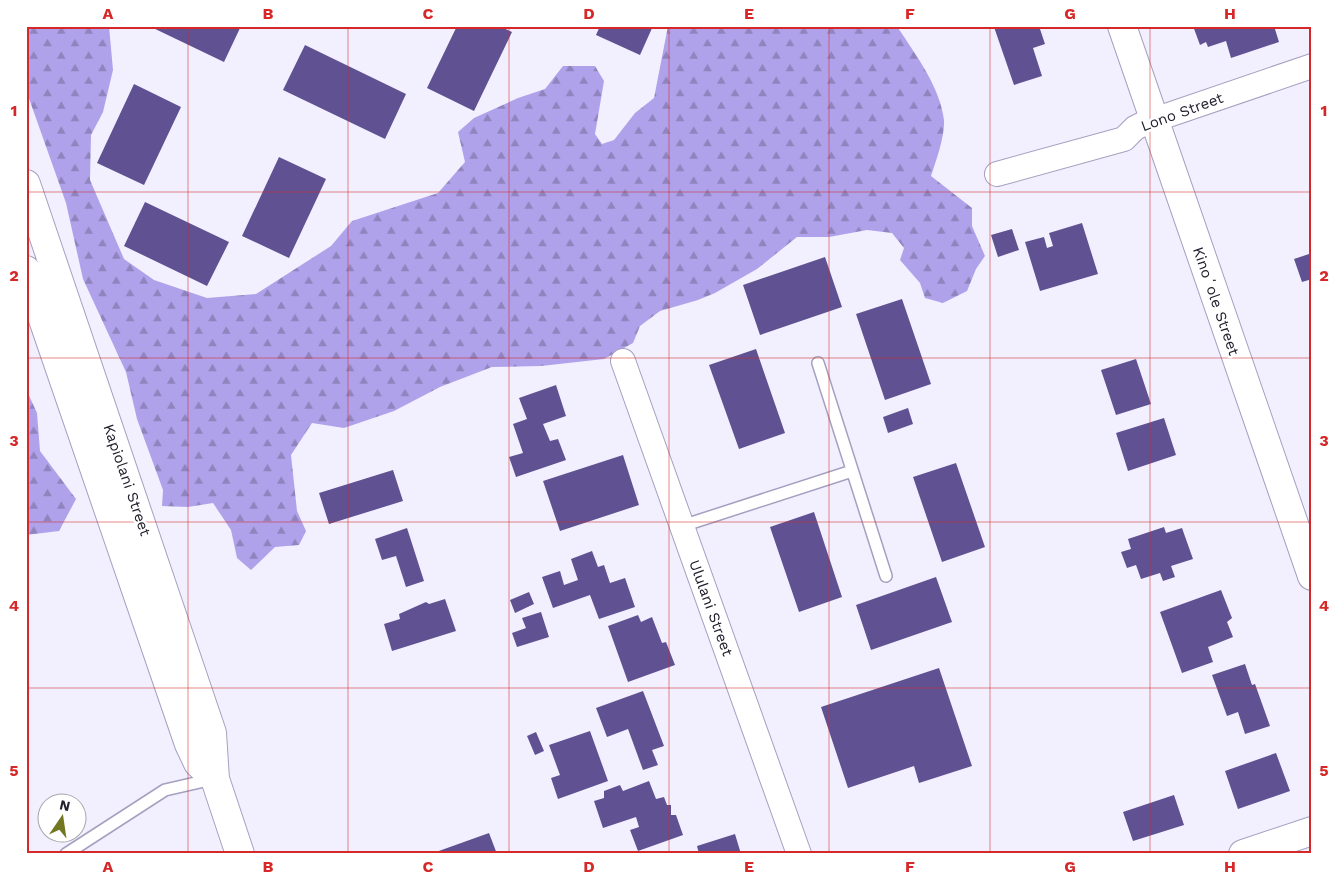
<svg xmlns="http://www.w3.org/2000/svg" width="1338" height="880" font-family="'Work Sans',sans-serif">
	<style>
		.forest { fill: url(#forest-firs) }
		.building { fill: #605192 }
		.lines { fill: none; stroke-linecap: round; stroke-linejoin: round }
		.lane-casing { stroke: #a5a0c0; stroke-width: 14 }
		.street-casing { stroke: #a5a0c0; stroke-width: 26 }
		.secondary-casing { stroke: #a5a0c0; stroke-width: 30 }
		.lane { stroke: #fff; stroke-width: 11 }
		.street { stroke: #fff; stroke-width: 24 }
		.secondary { stroke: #fff; stroke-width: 28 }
		.grid { fill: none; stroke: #d62828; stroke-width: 1; stroke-opacity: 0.55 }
		.labels { text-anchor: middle; stroke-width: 5; stroke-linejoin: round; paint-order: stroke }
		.street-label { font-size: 15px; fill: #22202c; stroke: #fff }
		.neatline { fill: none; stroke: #d62828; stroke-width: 2 }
		.grid-label { font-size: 16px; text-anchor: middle; font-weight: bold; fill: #d62828 }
	</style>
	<defs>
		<pattern id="forest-firs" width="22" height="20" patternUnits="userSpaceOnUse" patternTransform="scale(1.25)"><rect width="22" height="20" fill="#b0a2ea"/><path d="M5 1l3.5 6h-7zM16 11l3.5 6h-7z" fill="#8f84be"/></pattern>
	</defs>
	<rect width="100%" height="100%" fill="#f2f0fe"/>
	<path class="forest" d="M 26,26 L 109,26 L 113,70 L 103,112 L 91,135 L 90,180 L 124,259 L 154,280 L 207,298 L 256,294 L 331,246 L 352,221 L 438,193 L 465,162 L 458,132 L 474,118 L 518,98 L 545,89 L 563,66 L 595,66 L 604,81 L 595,134 L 602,144 L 614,140 L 635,113 L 654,98 L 668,26 L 899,26 L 898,28 C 916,55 940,87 944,120 C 945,136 936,161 931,176 L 972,208 L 972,226 L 985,256 L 976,269 L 967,291 L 943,303 L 925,298 L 920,283 L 900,260 L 904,248 L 892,233 L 867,230 L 829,237 L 797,237 L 757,269 L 715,293 L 698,300 L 660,311 L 640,326 L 633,343 L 604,359 L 541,366 L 492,367 L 440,387 L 394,411 L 344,428 L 312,423 L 291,455 L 297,511 L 306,531 L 299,545 L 275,547 L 251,570 L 237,558 L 231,530 L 213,503 L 188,507 L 162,506 L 163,490 L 137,419 L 126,372 L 83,279 L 66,203 L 26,90 Z
		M 26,389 L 37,413 L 40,451 L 76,499 L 59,531 L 26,535 Z"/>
	<path class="building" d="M 149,26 L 241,26 L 224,62 Z
		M 457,26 L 499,26 L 512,32 L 474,111 L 427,88 Z
		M 600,26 L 653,26 L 640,55 L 596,35 Z
		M 996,26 L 1039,26 L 1045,44 L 1033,48 L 1042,76 L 1014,85 L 994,27 Z
		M 1193,26 L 1274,26 L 1279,42 L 1231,58 L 1226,41 L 1208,47 L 1206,42 L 1200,45 Z
		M 305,45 L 406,94 L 385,139 L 283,90 Z
		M 134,84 L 181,107 L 144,185 L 97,163 Z
		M 279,157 L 326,179 L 289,258 L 242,236 Z
		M 145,202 L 229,242 L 207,286 L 124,246 Z
		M 1082,223 L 1098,274 L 1040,291 L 1025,242 L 1044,237 L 1047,248 L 1053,246 L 1049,233 Z
		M 1012,229 L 1019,250 L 998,257 L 991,235 Z
		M 1312,253 L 1312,279 L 1302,282 L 1294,259 Z
		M 825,257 L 842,307 L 760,335 L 743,285 Z
		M 902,299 L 931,384 L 885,400 L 856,314 Z
		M 756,349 L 785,433 L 739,449 L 709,365 Z
		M 1136,359 L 1151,404 L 1116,415 L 1101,370 Z
		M 556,385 L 566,416 L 543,424 L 550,441 L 558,439 L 566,460 L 516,477 L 509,457 L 523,453 L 513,424 L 527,419 L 519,398 Z
		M 908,408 L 913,424 L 888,433 L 883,417 Z
		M 1164,418 L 1176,455 L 1128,471 L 1116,433 Z
		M 623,455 L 639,505 L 560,531 L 543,481 Z
		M 956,463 L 985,547 L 942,562 L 913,477 Z
		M 393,470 L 403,501 L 329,524 L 319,493 Z
		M 814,512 L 842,597 L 799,612 L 770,527 Z
		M 1164,527 L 1166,533 L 1182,528 L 1193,559 L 1171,566 L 1175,577 L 1163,581 L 1160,573 L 1141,579 L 1136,565 L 1127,568 L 1121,552 L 1131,549 L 1128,539 Z
		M 407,528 L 424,581 L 406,587 L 396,556 L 382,560 L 375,539 Z
		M 592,551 L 598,567 L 604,565 L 610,583 L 625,578 L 635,607 L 599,619 L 590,595 L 553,608 L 542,577 L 560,571 L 564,585 L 578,580 L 571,559 Z
		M 936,577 L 952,622 L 871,650 L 856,605 Z
		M 1221,590 L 1232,618 L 1227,622 L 1233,637 L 1208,647 L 1213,662 L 1182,673 L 1160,612 Z
		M 529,592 L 534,604 L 515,613 L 510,600 Z
		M 445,599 L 456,631 L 392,651 L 384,624 L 400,619 L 399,614 L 426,602 L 429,604 Z
		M 541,612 L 549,637 L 517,647 L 512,633 L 526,628 L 522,618 Z
		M 638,615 L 641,622 L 652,617 L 662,643 L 666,642 L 675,665 L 628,682 L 608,626 Z
		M 1245,664 L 1252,685 L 1255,684 L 1270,726 L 1245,734 L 1238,712 L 1227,716 L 1212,675 Z
		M 939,668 L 972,766 L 919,783 L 914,766 L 848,788 L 821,707 Z
		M 643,691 L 664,746 L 652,750 L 658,765 L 643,770 L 628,729 L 607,737 L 596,708 Z
		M 590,731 L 608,781 L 558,799 L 551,778 L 560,775 L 549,745 Z
		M 536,732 L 544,751 L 535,755 L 527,736 Z
		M 1276,753 L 1290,791 L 1238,809 L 1225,771 Z
		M 649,781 L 656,799 L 664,797 L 667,805 L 671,805 L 671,815 L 676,815 L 683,835 L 638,851 L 630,830 L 639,827 L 636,817 L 603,828 L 594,801 L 604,798 L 604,791 L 620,785 L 623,791 Z
		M 1174,795 L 1184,825 L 1133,841 L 1123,812 Z
		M 489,833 L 497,854 L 437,854 L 436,852 Z
		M 735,834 L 741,854 L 699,854 L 697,846 Z"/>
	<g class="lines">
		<g class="lane-casing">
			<path id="lane" d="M 818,363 L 886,576
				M 682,526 L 852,471
				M 66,854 L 165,790 L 213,779"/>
		</g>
		<g class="street-casing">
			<path id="street" d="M 997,174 L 1124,139 L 1135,128 L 1145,123 L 1312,66
				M 623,361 L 799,854"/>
		</g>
		<g class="secondary-casing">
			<path id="secondary" d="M 1122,26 L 1312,576
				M 26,184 L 212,733 L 215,779 L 240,854
				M 26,270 L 189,744 L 198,763 L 215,779
				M 1243,854 L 1312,831"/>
		</g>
		<use href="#lane" class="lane"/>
		<use href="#street" class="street"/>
		<use href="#secondary" class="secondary"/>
	</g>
	<path class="grid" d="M 188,26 L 188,854M 348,26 L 348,854M 509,26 L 509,854M 669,26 L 669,854M 829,26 L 829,854M 990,26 L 990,854M 1150,26 L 1150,854M 26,192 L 1312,192M 26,358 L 1312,358M 26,522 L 1312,522M 26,688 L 1312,688"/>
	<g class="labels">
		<g class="street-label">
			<text transform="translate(1182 112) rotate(-20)" y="5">Lono Street</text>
			<text transform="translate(1216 301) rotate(71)" y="5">Kinoʻole Street</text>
			<text transform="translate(127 480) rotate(71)" y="5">Kapiolani Street</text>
			<text transform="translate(711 608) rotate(70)" y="5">Ululani Street</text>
		</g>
	</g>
	<rect width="1338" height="880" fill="none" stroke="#ffffff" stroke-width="55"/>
	<g transform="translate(62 818) rotate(13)"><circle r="24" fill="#ffffff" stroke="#a7a6ab"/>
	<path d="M0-4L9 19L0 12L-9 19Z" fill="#727720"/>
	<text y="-8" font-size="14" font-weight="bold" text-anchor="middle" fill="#22202c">N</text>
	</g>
	<rect x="28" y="28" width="1282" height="824" class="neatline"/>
	<g class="grid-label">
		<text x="108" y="19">A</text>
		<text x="268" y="19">B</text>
		<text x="428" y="19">C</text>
		<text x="589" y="19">D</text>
		<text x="749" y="19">E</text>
		<text x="910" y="19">F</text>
		<text x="1070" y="19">G</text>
		<text x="1230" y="19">H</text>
		<text x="14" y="116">1</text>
		<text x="1324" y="116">1</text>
		<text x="14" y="281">2</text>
		<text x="1324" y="281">2</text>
		<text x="14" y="446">3</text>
		<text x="1324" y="446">3</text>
		<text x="14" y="611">4</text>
		<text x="1324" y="611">4</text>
		<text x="14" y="776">5</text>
		<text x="1324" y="776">5</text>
		<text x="108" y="872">A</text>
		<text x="268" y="872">B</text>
		<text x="428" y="872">C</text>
		<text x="589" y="872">D</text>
		<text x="749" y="872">E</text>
		<text x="910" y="872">F</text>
		<text x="1070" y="872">G</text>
		<text x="1230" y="872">H</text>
	</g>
</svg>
